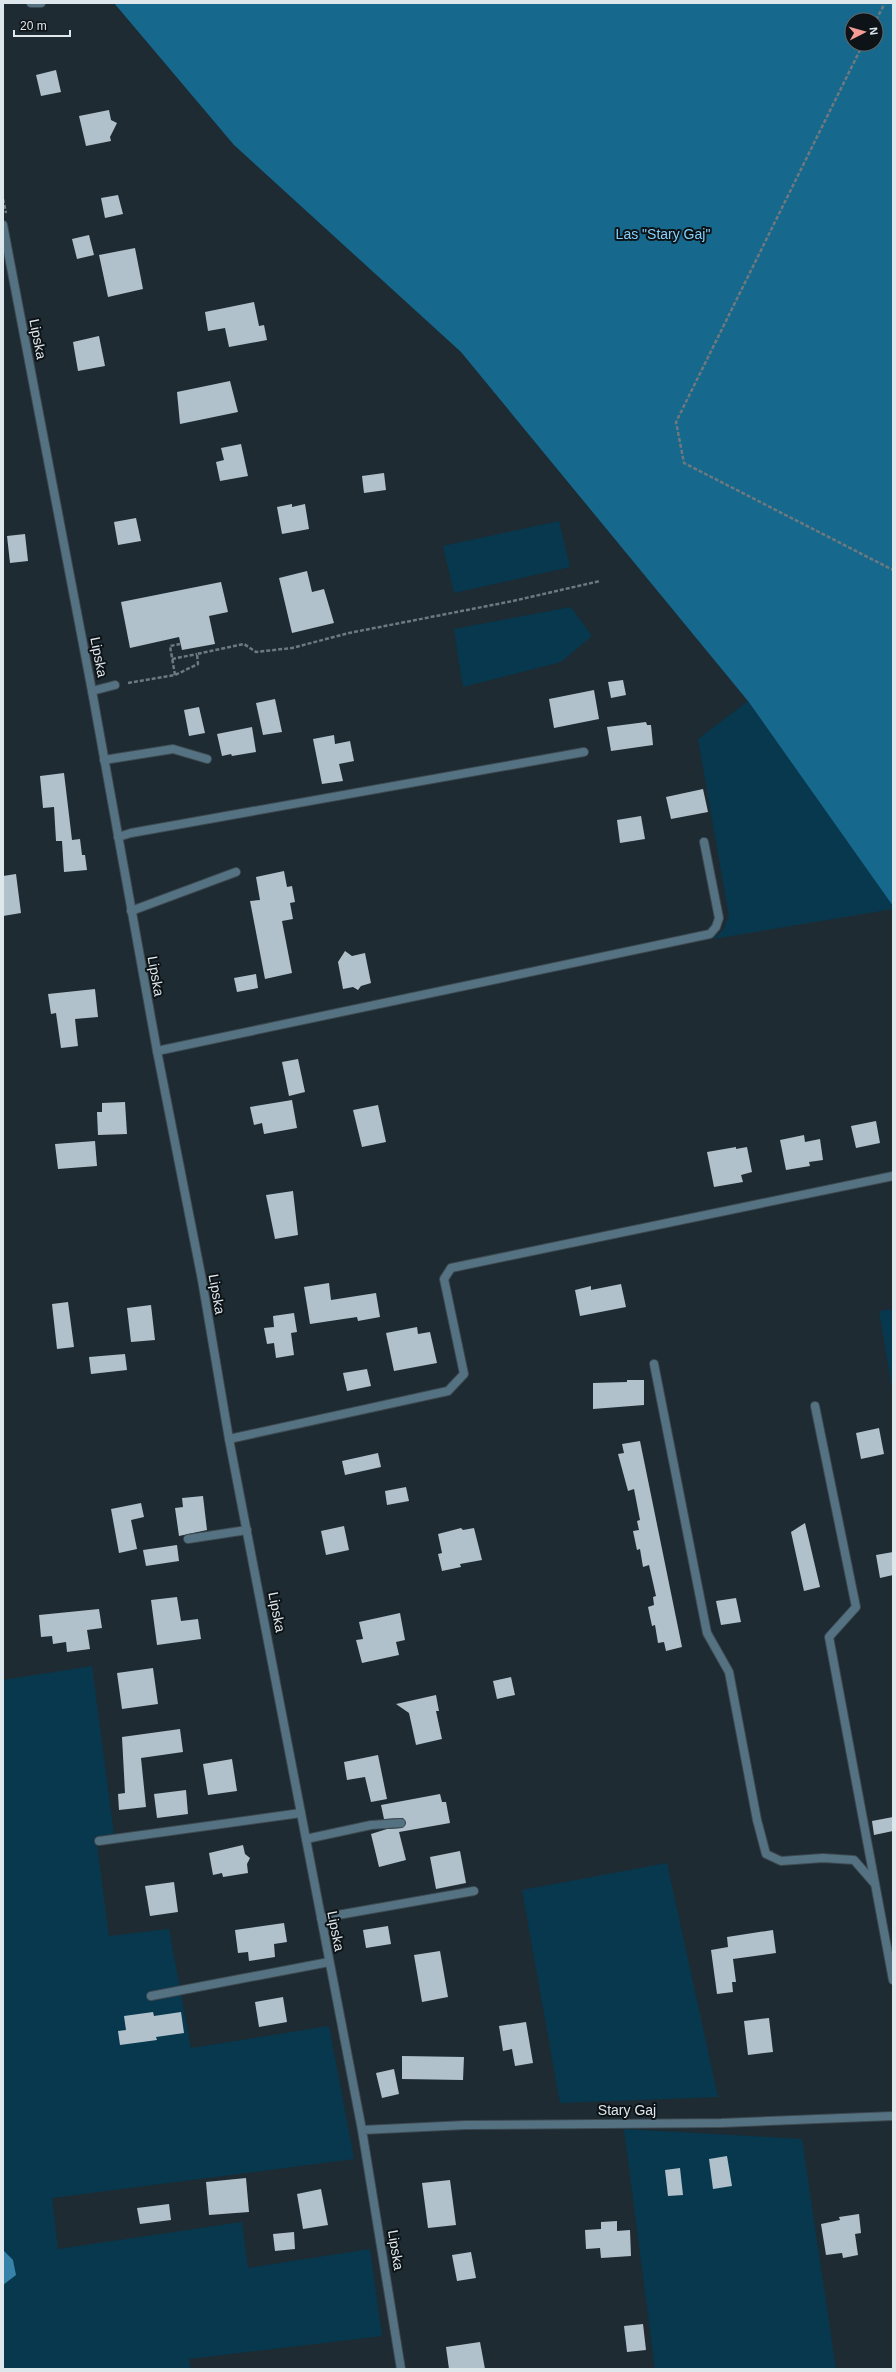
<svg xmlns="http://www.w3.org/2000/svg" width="896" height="2372" font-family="Arial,sans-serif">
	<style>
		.green { fill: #07384e }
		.forest { fill: #16688d; fill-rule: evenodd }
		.water { fill: #3682a8 }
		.building { fill: #b1c1cb }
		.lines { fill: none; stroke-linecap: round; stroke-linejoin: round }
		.lane-casing { stroke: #3d4950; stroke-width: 10 }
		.street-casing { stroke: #3d4950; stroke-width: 10 }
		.path { stroke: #6d797f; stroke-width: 2.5; stroke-dasharray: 4 2; stroke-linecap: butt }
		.lane { stroke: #557283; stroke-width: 8 }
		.street { stroke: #557283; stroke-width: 8 }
		.labels { text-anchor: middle; stroke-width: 4; stroke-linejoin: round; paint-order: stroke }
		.park-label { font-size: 14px; fill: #82d1fd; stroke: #0d1316 }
		.street-label { font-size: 14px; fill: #dee7ec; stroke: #0d1316 }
	</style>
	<rect width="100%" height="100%" fill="#1e2b32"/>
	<path class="green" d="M 559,521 L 570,567 L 454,593 L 443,546 Z
		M 571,607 L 592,636 L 561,662 L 463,687 L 454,629 Z
		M 748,701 L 893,906 L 893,909 L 713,939 L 723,930 L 729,916 L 698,739 Z
		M 893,1309 L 893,1393 L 879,1311 Z
		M 92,1666 L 114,1834 L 96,1837 L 109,1936 L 169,1929 L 191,2048 L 329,2026 L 354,2159 L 52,2198 L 58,2249 L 242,2222 L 248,2268 L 370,2249 L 382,2336 L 189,2359 L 191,2369 L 3,2369 L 3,1680 Z
		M 667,1863 L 718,2097 L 560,2103 L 522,1890 Z
		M 624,2129 L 802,2139 L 836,2369 L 655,2369 Z"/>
	<path class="forest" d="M 114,3 L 893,3 L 893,906 L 748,701 L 461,352 L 234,145 ZM 852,20 L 876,20 L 876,44 L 852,44 Z"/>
	<path class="water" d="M 3,2250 L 13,2260 L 16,2275 L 3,2285 Z"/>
	<path class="building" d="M 56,70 L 61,92 L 41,96 L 36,75 Z
		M 109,110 L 111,120 L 117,123 L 110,137 L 111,141 L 86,146 L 79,116 Z
		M 118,195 L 123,214 L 105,218 L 101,198 Z
		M 89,235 L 94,255 L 77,259 L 72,239 Z
		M 135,248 L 143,289 L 108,297 L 99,255 Z
		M 254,302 L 259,326 L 264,325 L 267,340 L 229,347 L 225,328 L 208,331 L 205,312 Z
		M 99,336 L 105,366 L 78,371 L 73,342 Z
		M 230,381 L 238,412 L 180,424 L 177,392 Z
		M 241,444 L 248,476 L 220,481 L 216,462 L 224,460 L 221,448 Z
		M 384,473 L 386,490 L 364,493 L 362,476 Z
		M 292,504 L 292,507 L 305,504 L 309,529 L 282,534 L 277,507 Z
		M 136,518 L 141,541 L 118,545 L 114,522 Z
		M 25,534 L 28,561 L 10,563 L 7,536 Z
		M 307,571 L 312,592 L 324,589 L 334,623 L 292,633 L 279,578 Z
		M 221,582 L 228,612 L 209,616 L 215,644 L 182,650 L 179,637 L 130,648 L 121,602 Z
		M 623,680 L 626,695 L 611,698 L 608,682 Z
		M 594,690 L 599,719 L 554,728 L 549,699 Z
		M 275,699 L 282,732 L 263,735 L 256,703 Z
		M 199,707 L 205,733 L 189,736 L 184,710 Z
		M 646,722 L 647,725 L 651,725 L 653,745 L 611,751 L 607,727 Z
		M 252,727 L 256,752 L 232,756 L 231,754 L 222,756 L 217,734 Z
		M 334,735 L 335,744 L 350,741 L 354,761 L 339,764 L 343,781 L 322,784 L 313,739 Z
		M 64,773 L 72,840 L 80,839 L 82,855 L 85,855 L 87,870 L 64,872 L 62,841 L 56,841 L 54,807 L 43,808 L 40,776 Z
		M 703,789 L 708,812 L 671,819 L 666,797 Z
		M 641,816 L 645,839 L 620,843 L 617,820 Z
		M 284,871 L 287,887 L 292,886 L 295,902 L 290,903 L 293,919 L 282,921 L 292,973 L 265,979 L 250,901 L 260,900 L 256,877 Z
		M 16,874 L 21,913 L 3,916 L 3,876 Z
		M 345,951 L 352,956 L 365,953 L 371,983 L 361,986 L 358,990 L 353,987 L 343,989 L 338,962 Z
		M 256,974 L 258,988 L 237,992 L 234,978 Z
		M 95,989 L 98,1017 L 75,1019 L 78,1046 L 61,1048 L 56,1013 L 51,1014 L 48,994 Z
		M 298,1059 L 305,1092 L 289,1096 L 282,1062 Z
		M 292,1100 L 297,1128 L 264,1134 L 262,1123 L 254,1125 L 250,1107 Z
		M 125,1102 L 127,1134 L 98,1135 L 97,1112 L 102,1112 L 102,1103 Z
		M 378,1105 L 386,1142 L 362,1147 L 353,1110 Z
		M 876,1121 L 880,1143 L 856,1148 L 851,1126 Z
		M 804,1135 L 805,1142 L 820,1139 L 823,1160 L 809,1162 L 810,1166 L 786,1170 L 780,1140 Z
		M 95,1141 L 97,1166 L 58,1169 L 55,1144 Z
		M 736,1147 L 736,1149 L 747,1147 L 752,1172 L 741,1175 L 743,1182 L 714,1187 L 707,1152 Z
		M 293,1191 L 298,1235 L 275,1239 L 266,1195 Z
		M 329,1283 L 331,1300 L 376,1293 L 380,1317 L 358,1321 L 357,1317 L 310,1324 L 304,1287 Z
		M 621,1284 L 626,1307 L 580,1316 L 575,1290 L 591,1286 L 591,1290 Z
		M 68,1302 L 74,1347 L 57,1349 L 52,1304 Z
		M 151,1305 L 155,1340 L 131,1342 L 127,1308 Z
		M 294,1313 L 297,1332 L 291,1333 L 294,1355 L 276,1358 L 274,1343 L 267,1344 L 264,1328 L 274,1327 L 273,1316 Z
		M 417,1327 L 418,1334 L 430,1332 L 437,1363 L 394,1371 L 386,1333 Z
		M 125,1354 L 127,1370 L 91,1374 L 89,1357 Z
		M 367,1369 L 371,1386 L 347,1391 L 343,1373 Z
		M 627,1380 L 644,1380 L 644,1405 L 593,1409 L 593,1383 L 627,1382 Z
		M 879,1428 L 884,1454 L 861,1459 L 856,1433 Z
		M 640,1441 L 682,1647 L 666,1651 L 664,1642 L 658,1643 L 655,1625 L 652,1626 L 648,1607 L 654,1605 L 653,1597 L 656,1596 L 649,1565 L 643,1567 L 640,1549 L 637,1550 L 633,1531 L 639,1530 L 637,1521 L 640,1520 L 634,1489 L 628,1491 L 618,1454 L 624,1453 L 622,1444 Z
		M 378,1453 L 381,1467 L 345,1475 L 342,1461 Z
		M 406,1487 L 409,1501 L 387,1505 L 385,1491 Z
		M 203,1496 L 207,1530 L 179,1536 L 175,1508 L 183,1507 L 182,1498 Z
		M 141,1503 L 144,1517 L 131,1520 L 137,1549 L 119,1553 L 111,1509 Z
		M 805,1523 L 820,1587 L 804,1591 L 791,1532 Z
		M 344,1526 L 349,1550 L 326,1555 L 321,1531 Z
		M 461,1528 L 463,1530 L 474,1528 L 482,1560 L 460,1564 L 461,1567 L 442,1571 L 438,1554 L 442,1553 L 438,1534 Z
		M 177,1545 L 179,1561 L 146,1566 L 143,1550 Z
		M 893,1552 L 893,1575 L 880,1578 L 876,1555 Z
		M 177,1597 L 181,1621 L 198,1619 L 201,1639 L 157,1645 L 151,1600 Z
		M 736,1598 L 741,1622 L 721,1625 L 716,1601 Z
		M 99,1609 L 102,1628 L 87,1630 L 90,1649 L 67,1652 L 66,1642 L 53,1644 L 52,1636 L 41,1637 L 39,1615 Z
		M 400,1613 L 405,1640 L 396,1642 L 399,1655 L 362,1663 L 356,1640 L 363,1639 L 359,1622 Z
		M 153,1668 L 158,1704 L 122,1709 L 117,1673 Z
		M 511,1677 L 515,1695 L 497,1699 L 493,1681 Z
		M 436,1695 L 439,1711 L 436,1711 L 442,1739 L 416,1745 L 409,1713 L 396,1704 Z
		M 180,1729 L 183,1752 L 141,1758 L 146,1807 L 119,1810 L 118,1794 L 125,1793 L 122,1737 Z
		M 378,1755 L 387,1799 L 371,1802 L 365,1777 L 347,1780 L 344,1762 Z
		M 232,1759 L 237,1791 L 208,1795 L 203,1764 Z
		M 186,1790 L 188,1814 L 157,1818 L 154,1794 Z
		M 440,1794 L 442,1802 L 446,1802 L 450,1823 L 399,1832 L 406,1860 L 379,1867 L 371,1834 L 387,1829 L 402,1828 L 406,1823 L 403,1818 L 384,1819 L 381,1805 Z
		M 893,1817 L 893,1831 L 874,1835 L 872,1821 Z
		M 243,1845 L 245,1854 L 250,1858 L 247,1864 L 248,1873 L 223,1877 L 222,1873 L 213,1875 L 209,1853 Z
		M 460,1851 L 466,1883 L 436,1889 L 430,1857 Z
		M 174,1882 L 178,1912 L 150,1916 L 145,1886 Z
		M 284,1923 L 287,1942 L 274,1944 L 275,1957 L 249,1961 L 248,1952 L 238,1953 L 235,1930 Z
		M 388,1926 L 391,1944 L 366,1948 L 363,1930 Z
		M 773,1930 L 776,1953 L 733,1959 L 736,1982 L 732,1982 L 733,1992 L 717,1994 L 711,1950 L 728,1947 L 727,1937 Z
		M 440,1951 L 448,1997 L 422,2002 L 414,1955 Z
		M 283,1997 L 287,2022 L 259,2027 L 255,2002 Z
		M 153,2012 L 154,2016 L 181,2012 L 184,2033 L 156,2037 L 157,2040 L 120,2045 L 118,2031 L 126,2030 L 124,2016 Z
		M 769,2018 L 773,2052 L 748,2055 L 744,2021 Z
		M 526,2022 L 533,2063 L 515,2066 L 512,2049 L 503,2051 L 499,2026 Z
		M 402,2056 L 464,2057 L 463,2080 L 402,2079 Z
		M 394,2069 L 399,2094 L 382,2098 L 376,2073 Z
		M 727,2156 L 732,2186 L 713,2189 L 709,2159 Z
		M 680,2168 L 683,2195 L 668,2196 L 665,2170 Z
		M 246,2178 L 249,2212 L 209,2215 L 206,2182 Z
		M 450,2180 L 456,2225 L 428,2228 L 422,2183 Z
		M 321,2189 L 328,2225 L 303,2229 L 297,2194 Z
		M 169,2204 L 171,2220 L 140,2224 L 137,2208 Z
		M 859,2214 L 861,2233 L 855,2234 L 858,2255 L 843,2258 L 842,2253 L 826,2255 L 821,2224 L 840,2220 L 839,2217 Z
		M 617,2221 L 617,2231 L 630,2230 L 631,2256 L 601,2258 L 600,2248 L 586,2249 L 585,2230 L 601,2229 L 601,2222 Z
		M 294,2232 L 295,2249 L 275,2251 L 273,2234 Z
		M 471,2252 L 476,2278 L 457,2281 L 452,2255 Z
		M 643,2324 L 646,2350 L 627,2352 L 624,2326 Z
		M 480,2342 L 485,2369 L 449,2369 L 446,2347 Z"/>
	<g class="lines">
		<g class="lane-casing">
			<path id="lane" d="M 31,3 L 41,3
				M 92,691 L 115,685
				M 104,760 L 173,749 L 207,759
				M 118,837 L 131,833 L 584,752
				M 131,911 L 236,872
				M 157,1051 L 710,934 L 716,927 L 719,918 L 704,842
				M 654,1364 L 707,1633 L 729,1672 L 757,1820 L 766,1854 L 781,1861 L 823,1858 L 854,1860 L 875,1884
				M 815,1406 L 856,1607 L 829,1637 L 893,1980
				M 229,1439 L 448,1391 L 464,1374 L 444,1279 L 451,1268 L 893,1176
				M 188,1539 L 247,1530
				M 306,1839 L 371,1825 L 401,1823
				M 99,1841 L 301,1813
				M 321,1918 L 474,1891
				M 151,1996 L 329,1962"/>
		</g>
		<g class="street-casing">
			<path id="street" d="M 3,225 L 92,691 L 157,1051 L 202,1280 L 229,1439 L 362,2130 L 401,2369
				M 362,2130 L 466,2125 L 721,2123 L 893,2116"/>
		</g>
		<path class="path" d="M 876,20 L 885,3
			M 863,44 L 676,422 L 684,463 L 893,570
			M 3,199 L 6,213
			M 172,659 L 197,654
			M 175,675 L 170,646 L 180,644
			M 128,683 L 175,675 L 198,664 L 197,654 L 244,644 L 256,652 L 292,648 L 349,633 L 513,601 L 600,581"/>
		<use href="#lane" class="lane"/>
		<use href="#street" class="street"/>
	</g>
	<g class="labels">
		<g class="park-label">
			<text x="663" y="239">Las "Stary Gaj"</text>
		</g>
		<g class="street-label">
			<text transform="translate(38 339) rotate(79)" y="5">Lipska</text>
			<text transform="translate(99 657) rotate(79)" y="5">Lipska</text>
			<text transform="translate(156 976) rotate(80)" y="5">Lipska</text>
			<text transform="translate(217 1294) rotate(80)" y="5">Lipska</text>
			<text transform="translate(277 1612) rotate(79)" y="5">Lipska</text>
			<text transform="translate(336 1931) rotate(79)" y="5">Lipska</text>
			<text x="627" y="2115">Stary Gaj</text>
			<text transform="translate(396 2250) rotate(81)" y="5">Lipska</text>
		</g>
	</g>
	<rect width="896" height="2372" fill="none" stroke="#dee7ec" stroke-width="8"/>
	<g transform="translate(864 32) rotate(84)"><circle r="19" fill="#0d1316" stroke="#61686c"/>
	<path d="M0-3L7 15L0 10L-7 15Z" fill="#f59c96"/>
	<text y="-6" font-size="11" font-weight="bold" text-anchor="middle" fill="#dee7ec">N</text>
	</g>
	<path d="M14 30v6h56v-6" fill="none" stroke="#dee7ec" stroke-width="2"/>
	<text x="20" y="30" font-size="12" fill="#dee7ec" stroke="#0d1316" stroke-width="3" paint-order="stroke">20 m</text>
</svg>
